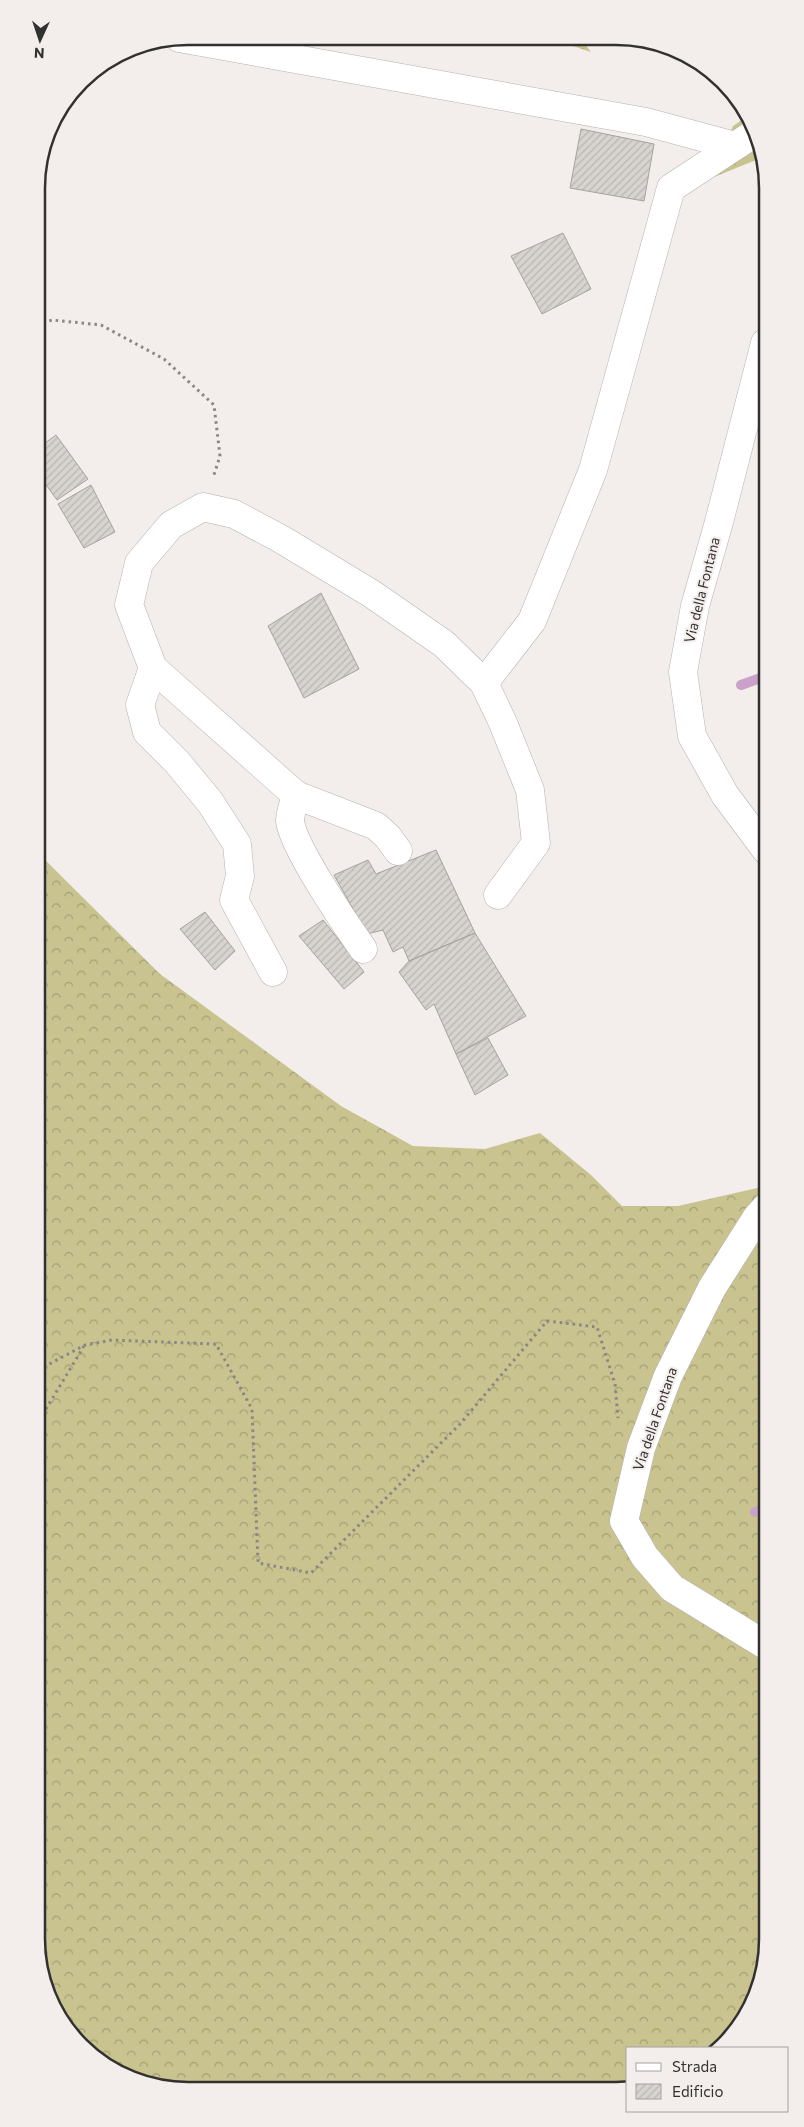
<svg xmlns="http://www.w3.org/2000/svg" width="804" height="2127" font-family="Commissioner,sans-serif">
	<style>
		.forest { fill: url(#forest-crowns) }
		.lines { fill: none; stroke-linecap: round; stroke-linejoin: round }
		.stream { stroke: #caa1c8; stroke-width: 10 }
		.building { fill: url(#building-hatch); stroke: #a6a29e }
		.minor-casing { stroke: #b7b1b0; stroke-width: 29 }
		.path { stroke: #8a8684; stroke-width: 3; stroke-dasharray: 2.5 4; stroke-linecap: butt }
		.minor { stroke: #fff; stroke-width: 28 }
		.labels { text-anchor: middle; stroke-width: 4; stroke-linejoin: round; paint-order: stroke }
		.street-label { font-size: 14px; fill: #333130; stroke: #f3edeb }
		.rim { fill: none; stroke: #333130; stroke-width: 2.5 }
	</style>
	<defs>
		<pattern id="forest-crowns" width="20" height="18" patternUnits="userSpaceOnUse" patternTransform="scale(1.25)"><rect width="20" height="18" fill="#c9c390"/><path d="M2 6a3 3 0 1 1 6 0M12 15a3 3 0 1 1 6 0" fill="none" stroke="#a49f76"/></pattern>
		<pattern id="building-hatch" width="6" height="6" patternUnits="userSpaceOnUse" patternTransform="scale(1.25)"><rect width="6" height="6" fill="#d7d3cf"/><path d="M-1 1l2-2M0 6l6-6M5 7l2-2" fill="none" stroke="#b9b6b2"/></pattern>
	</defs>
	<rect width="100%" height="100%" fill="#f3edeb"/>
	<path class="forest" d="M 552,39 L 581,39 L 591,52 Z
		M 749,115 L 765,158 L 765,179 L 756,160 L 709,179 L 733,126 Z
		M 38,853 L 160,974 L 341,1106 L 413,1146 L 485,1149 L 540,1133 L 591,1175 L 622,1206 L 678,1206 L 766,1186 L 767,1949 C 759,1987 751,2022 719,2048 L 628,2048 L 628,2088 L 159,2088 L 121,2075 L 81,2047 L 56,2015 L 39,1969 Z"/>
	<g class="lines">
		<path class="stream" d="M 741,685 L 766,676
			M 755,1512 L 767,1509"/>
	</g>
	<path class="building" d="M 581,129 L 654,144 L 644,201 L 570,188 Z
		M 563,233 L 591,289 L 542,314 L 511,256 Z
		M 56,435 L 88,479 L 57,500 L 37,472 L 37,449 Z
		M 91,485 L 115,532 L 84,548 L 58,504 Z
		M 321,593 L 359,669 L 304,698 L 268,626 Z
		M 436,850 L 475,933 L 409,961 L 403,947 L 393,952 L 383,930 L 367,934 L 334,875 L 368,860 L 376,874 Z
		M 205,912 L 235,951 L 215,970 L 180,929 Z
		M 323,920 L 364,972 L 344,989 L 299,936 Z
		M 475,933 L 526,1016 L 456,1054 L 434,1004 L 426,1010 L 399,972 L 409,961 Z
		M 488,1038 L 508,1075 L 475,1095 L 456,1054 Z"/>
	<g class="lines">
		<g class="minor-casing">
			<path id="minor" d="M 179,38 L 646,122 L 735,146
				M 765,343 L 719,522 L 695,606 L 683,672 L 692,736 L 725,795 L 766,850
				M 153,668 L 140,705 L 147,732 L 177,762 L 210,802 L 237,844 L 240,876 L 234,900 L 273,972
				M 484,683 L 532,621 L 593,470 L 671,188 L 755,133
				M 296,795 C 294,802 290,814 290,821 C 293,847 346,925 363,949
				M 398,851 L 388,837 L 376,826 L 296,795 L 153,668 L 129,605 L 139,563 L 171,525 L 203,507 L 234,514 L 281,539 L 372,594 L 444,644 L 484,683 L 503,723 L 530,790 L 536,843 L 498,895
				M 766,1207 L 757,1217 L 712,1288 L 668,1376 L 641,1448 L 624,1521 L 645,1557 L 672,1588 L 767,1646"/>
		</g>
		<path class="path" d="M 37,325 L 52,320 L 101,325 L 164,359 L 214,405 L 220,456 L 213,478
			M 38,1370 L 85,1345 L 112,1340 L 216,1344 L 252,1409 L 258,1563 L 311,1573 L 460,1424 L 547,1321 L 597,1327 L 615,1384 L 618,1418
			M 38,1434 L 46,1409 L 84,1346"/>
		<use href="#minor" class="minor"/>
	</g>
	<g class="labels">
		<g class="street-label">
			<text transform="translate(702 590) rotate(-76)" y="5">Via della Fontana</text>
			<text transform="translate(655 1419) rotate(-71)" y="5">Via della Fontana</text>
		</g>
	</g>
	<path d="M0 0H804V2127H0ZM188 45H616A143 143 0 0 1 759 188V1939A143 143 0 0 1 616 2082H188A143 143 0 0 1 45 1939V188A143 143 0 0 1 188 45Z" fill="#f3edeb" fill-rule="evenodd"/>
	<path class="rim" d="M188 45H616A143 143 0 0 1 759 188V1939A143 143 0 0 1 616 2082H188A143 143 0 0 1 45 1939V188A143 143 0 0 1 188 45Z"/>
	<rect x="626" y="2047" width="162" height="65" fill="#f3edeb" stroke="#a6a2a0"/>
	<rect x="636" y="2063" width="25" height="8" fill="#ffffff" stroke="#a6a2a0"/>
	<text x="672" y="2072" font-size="15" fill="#333130">Strada</text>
	<rect x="636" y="2084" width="25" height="15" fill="url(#building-hatch)" stroke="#a6a2a0"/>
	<text x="672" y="2097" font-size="15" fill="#333130">Edificio</text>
	<g transform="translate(40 40) rotate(183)" stroke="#f3edeb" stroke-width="4" paint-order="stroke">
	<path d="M0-4L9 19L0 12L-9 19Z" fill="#333130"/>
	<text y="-8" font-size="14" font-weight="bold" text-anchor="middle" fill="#333130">N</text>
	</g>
</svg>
